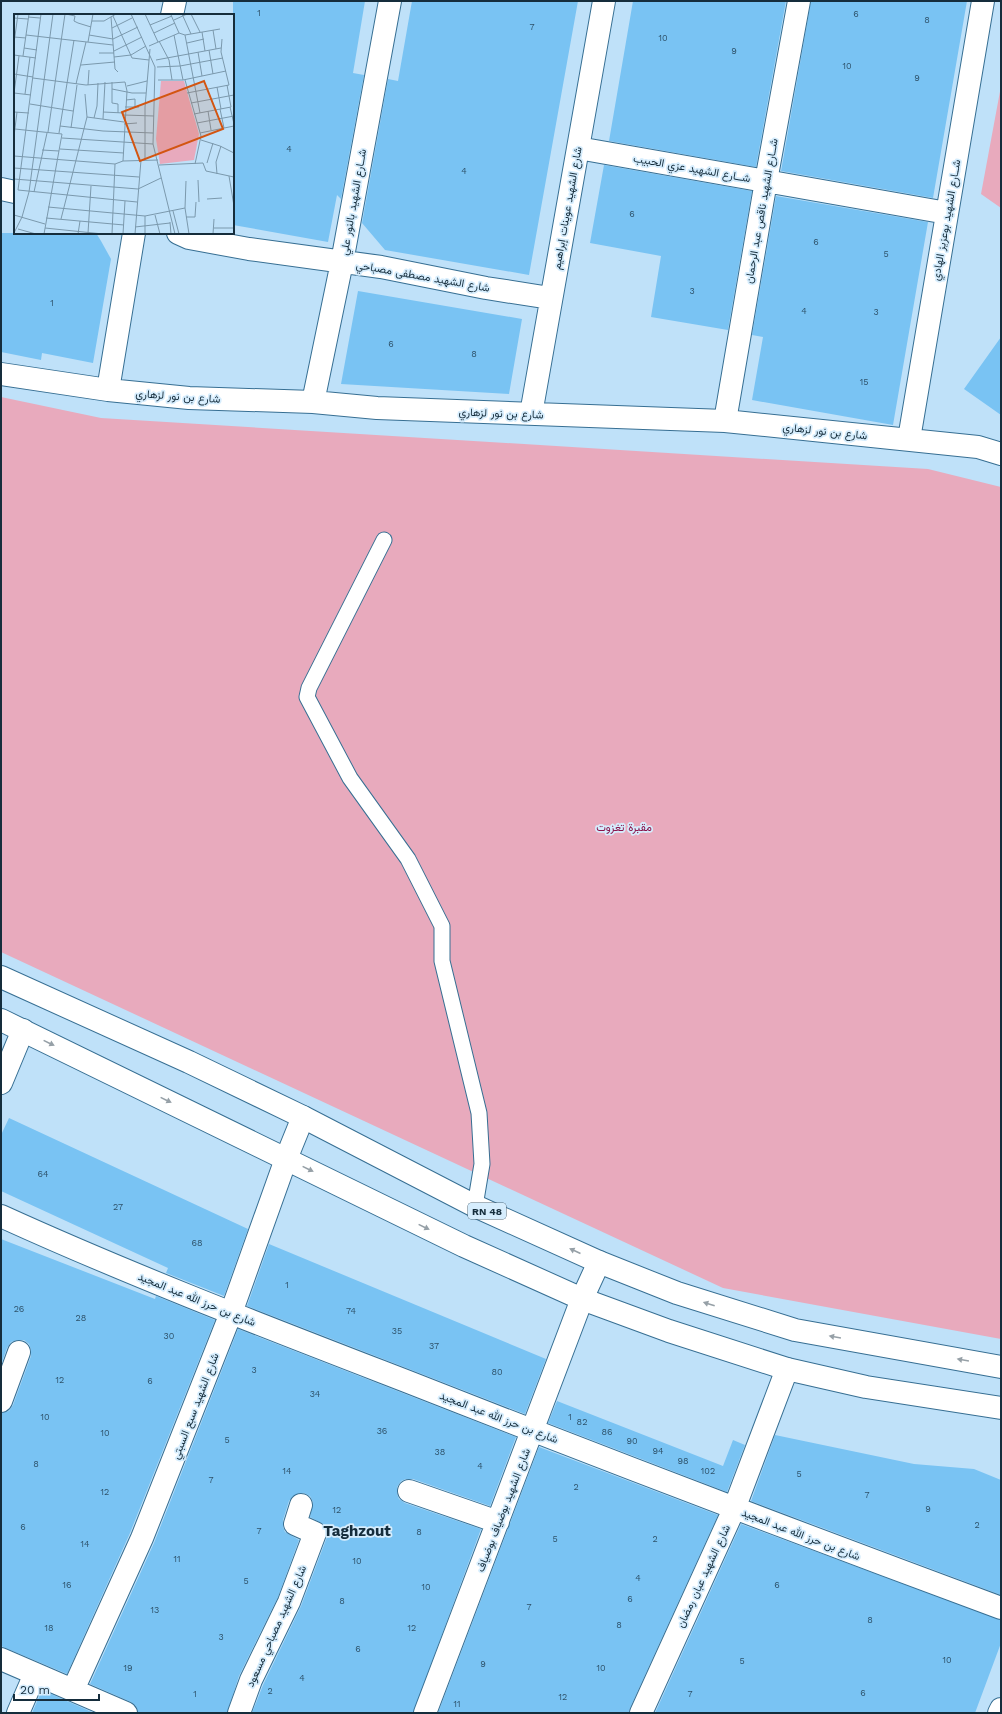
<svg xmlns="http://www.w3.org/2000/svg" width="1002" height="1714" font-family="'Work Sans',Vazirmatn,sans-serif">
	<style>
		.green { fill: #e8aabd }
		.building { fill: #79c3f3 }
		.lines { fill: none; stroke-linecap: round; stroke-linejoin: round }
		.lane-casing { stroke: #376f93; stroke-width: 17 }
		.street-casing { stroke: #376f93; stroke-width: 24 }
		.highway-casing { stroke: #376f93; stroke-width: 24 }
		.lane { stroke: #fff; stroke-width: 15 }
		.street { stroke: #fff; stroke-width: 22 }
		.highway { stroke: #fff; stroke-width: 22 }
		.oneway { fill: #96a0a7 }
		.labels { text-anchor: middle; stroke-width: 3.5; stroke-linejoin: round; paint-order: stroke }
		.number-label { font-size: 9px; fill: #2e526a }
		.shield { fill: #d6edfd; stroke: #4f6776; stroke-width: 1 }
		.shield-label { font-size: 10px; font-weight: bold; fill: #152d3c }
		.street-label { font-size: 11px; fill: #152d3c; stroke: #d6edfd }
		.park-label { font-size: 11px; fill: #88124a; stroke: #d6edfd }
		.district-label { font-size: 15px; font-weight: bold; fill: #152d3c; stroke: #d6edfd }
		.inset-road { fill: none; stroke: #7b99ad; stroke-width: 1 }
		.view { fill: #d35511; fill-opacity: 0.15; stroke: #d35511; stroke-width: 2 }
		.inset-edge { fill: none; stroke: #152d3c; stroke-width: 2 }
	</style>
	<rect width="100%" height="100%" fill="#bfe1f9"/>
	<path class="green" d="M 1001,86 L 1001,208 L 981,194 Z
		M 1,397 L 101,418 L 928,469 L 1001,487 L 1001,1339 L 723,1288 L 1,952 Z"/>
	<path class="building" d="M 233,1 L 365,1 L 353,73 L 364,75 L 341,199 L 337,195 L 328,242 L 233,225 Z
		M 412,1 L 578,1 L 529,275 L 385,250 L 362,223 L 388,79 L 398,81 Z
		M 633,1 L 786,1 L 756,167 L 609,141 Z
		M 811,1 L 967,1 L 933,198 L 781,171 Z
		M 604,165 L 752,191 L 728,330 L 651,317 L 661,256 L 590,243 Z
		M 776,196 L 928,222 L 893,425 L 752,400 L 763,337 L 752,335 Z
		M 1,233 L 96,233 L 101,241 L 111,259 L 93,363 L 42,353 L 41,360 L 1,352 Z
		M 358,291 L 522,319 L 509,394 L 341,384 Z
		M 1001,337 L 1001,415 L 964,389 Z
		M 9,1118 L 248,1229 L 224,1296 L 166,1273 L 168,1268 L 1,1191 L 1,1135 Z
		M 1,1239 L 155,1299 L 156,1296 L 215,1320 L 130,1533 L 67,1674 L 1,1646 L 1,1413 L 9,1411 L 13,1405 L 31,1356 L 31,1350 L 29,1344 L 24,1340 L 17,1340 L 11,1342 L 7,1348 L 1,1365 Z
		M 269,1244 L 546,1359 L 525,1414 L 247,1306 Z
		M 238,1329 L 516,1437 L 490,1506 L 413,1479 L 406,1479 L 401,1481 L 397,1487 L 397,1494 L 399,1499 L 405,1503 L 481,1529 L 413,1713 L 252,1713 L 263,1685 L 301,1606 L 327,1537 L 327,1531 L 325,1525 L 310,1517 L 313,1502 L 310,1496 L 304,1493 L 299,1493 L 293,1496 L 289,1501 L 283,1520 L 283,1527 L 285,1532 L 299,1540 L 278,1597 L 239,1676 L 227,1713 L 138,1713 L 136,1706 L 131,1702 L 90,1684 L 154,1543 Z
		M 557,1401 L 723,1466 L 733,1440 L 745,1445 L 727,1492 L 548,1423 Z
		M 775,1435 L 914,1464 L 974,1469 L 1001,1480 L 1001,1595 L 751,1501 Z
		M 539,1447 L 718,1515 L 630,1708 L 629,1713 L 438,1713 Z
		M 741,1524 L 1001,1620 L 1001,1643 L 975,1713 L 655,1713 Z
		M 42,1690 L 94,1713 L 32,1713 Z"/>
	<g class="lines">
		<g class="lane-casing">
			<path id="lane" d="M 384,540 L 309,688 L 307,697 L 350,778 L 408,859 L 442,926 L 442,961 L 479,1113 L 482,1164 L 475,1206"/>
		</g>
		<g class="street-casing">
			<path id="street" d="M 172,15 L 175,1
				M 578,148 L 947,213
				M 1,189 L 15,192
				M 178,233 L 189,238 L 249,249 L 381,267 L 486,288 L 550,298
				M 1,374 L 108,390 L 189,398 L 313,402 L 377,408 L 725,421 L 978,447 L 1001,454
				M 108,390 L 134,233
				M 313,402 L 342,262 L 390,1
				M 531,414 L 604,1
				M 725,421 L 766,181 L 799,1
				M 909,439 L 983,1
				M 1,1083 L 23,1030
				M 1,1216 C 135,1277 274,1330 411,1383 C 607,1460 804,1535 1001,1608
				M 1,1401 L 19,1352
				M 409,1491 L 498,1522
				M 1,1659 L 126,1713
				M 73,1690 L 142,1538 L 231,1313 L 286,1159 L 303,1117
				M 18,1713 L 35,1674
				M 239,1713 L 251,1680 L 289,1602 L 315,1533 L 295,1524 L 301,1505
				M 425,1713 L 582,1299 L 599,1262
				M 641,1713 L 734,1509 L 787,1369
				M 999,1713 L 1001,1709"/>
		</g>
		<g class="highway-casing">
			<path id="highway" d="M 1,977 L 189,1062 L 303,1117 L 475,1206 L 599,1262 L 677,1293 L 795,1330 L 1001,1367
				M 1,1020 L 464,1246 L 582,1299 L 669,1331 L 787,1369 L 866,1387 L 1001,1408"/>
		</g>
		<use href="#lane" class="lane"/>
		<use href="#street" class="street"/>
		<use href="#highway" class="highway"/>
	</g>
	<defs><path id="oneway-solid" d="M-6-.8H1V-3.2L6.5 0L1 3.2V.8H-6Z"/></defs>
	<g class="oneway">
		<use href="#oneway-solid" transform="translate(49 1043) rotate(26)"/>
		<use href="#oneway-solid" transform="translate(166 1100) rotate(26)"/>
		<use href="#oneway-solid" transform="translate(308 1169) rotate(26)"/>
		<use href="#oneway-solid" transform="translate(424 1227) rotate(26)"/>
		<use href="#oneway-solid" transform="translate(575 1251) rotate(-156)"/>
		<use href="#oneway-solid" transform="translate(709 1304) rotate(-162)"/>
		<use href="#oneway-solid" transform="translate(835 1337) rotate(-170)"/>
		<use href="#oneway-solid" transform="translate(963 1360) rotate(-170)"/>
	</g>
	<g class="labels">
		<g class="number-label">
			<text x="259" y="16">1</text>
			<text x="856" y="17">6</text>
			<text x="927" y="23">8</text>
			<text x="532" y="30">7</text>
			<text x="663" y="41">10</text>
			<text x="734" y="54">9</text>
			<text x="847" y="69">10</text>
			<text x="917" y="81">9</text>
			<text x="289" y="152">4</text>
			<text x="464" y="174">4</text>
			<text x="632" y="217">6</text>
			<text x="816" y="245">6</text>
			<text x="886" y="257">5</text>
			<text x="692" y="294">3</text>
			<text x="52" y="306">1</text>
			<text x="804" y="314">4</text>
			<text x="876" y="315">3</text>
			<text x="391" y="347">6</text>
			<text x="474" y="357">8</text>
			<text x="864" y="385">15</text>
			<text x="43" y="1177">64</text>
			<text x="118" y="1210">27</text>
			<text x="197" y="1246">68</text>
			<text x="287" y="1288">1</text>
			<text x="19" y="1312">26</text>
			<text x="351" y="1314">74</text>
			<text x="81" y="1321">28</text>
			<text x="397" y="1334">35</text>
			<text x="169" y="1339">30</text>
			<text x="434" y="1349">37</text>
			<text x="254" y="1373">3</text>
			<text x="497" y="1375">80</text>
			<text x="60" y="1383">12</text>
			<text x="150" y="1384">6</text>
			<text x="315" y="1397">34</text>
			<text x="45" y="1420">10</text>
			<text x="570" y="1420">1</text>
			<text x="582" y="1425">82</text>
			<text x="382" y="1434">36</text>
			<text x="607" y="1435">86</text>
			<text x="105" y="1436">10</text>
			<text x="227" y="1443">5</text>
			<text x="632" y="1444">90</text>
			<text x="658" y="1454">94</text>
			<text x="440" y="1455">38</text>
			<text x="683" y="1464">98</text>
			<text x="36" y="1467">8</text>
			<text x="480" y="1469">4</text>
			<text x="287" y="1474">14</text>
			<text x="708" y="1474">102</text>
			<text x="799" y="1477">5</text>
			<text x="211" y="1483">7</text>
			<text x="576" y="1490">2</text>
			<text x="105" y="1495">12</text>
			<text x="867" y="1498">7</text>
			<text x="928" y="1512">9</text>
			<text x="337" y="1513">12</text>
			<text x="977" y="1528">2</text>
			<text x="23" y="1530">6</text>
			<text x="259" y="1534">7</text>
			<text x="419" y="1535">8</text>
			<text x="555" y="1542">5</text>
			<text x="655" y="1542">2</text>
			<text x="85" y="1547">14</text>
			<text x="177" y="1562">11</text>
			<text x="357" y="1564">10</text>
			<text x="638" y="1581">4</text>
			<text x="246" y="1584">5</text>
			<text x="67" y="1588">16</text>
			<text x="777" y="1588">6</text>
			<text x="426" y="1590">10</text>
			<text x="630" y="1602">6</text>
			<text x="342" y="1604">8</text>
			<text x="529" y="1610">7</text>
			<text x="155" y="1613">13</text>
			<text x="870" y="1623">8</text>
			<text x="619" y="1628">8</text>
			<text x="49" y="1631">18</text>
			<text x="412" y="1631">12</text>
			<text x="221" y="1640">3</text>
			<text x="358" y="1652">6</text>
			<text x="947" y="1663">10</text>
			<text x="742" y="1664">5</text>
			<text x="483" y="1667">9</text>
			<text x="128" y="1671">19</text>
			<text x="601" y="1671">10</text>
			<text x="302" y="1681">4</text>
			<text x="270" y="1694">2</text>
			<text x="863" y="1696">6</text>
			<text x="195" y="1697">1</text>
			<text x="690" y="1697">7</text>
			<text x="563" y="1700">12</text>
			<text x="457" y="1707">11</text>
		</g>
		<rect class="shield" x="468" y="1203" width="38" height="16" rx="3"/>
		<g class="shield-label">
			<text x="487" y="1215">RN 48</text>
		</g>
		<g class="street-label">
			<text transform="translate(692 168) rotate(10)" y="4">شــارع الشهيد عزي الحبيب</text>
			<text transform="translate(353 202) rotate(-80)" y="4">شــارع الشهيد بالنور علي</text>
			<text transform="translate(567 208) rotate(-80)" y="4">شارع الشهيد عوينات إبراهيم</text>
			<text transform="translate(761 211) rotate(-80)" y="4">شــارع الشهيد ناقص عبد الرحمان</text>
			<text transform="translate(946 220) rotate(-80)" y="4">شــارع الشهيد بوعزيز الهادي</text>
			<text transform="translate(423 276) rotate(10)" y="4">شارع الشهيد مصطفى مصباحي</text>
			<text transform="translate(178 396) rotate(4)" y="4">شارع بن نور لزهاري</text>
			<text transform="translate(501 413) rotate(2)" y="4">شارع بن نور لزهاري</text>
			<text transform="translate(825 431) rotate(6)" y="4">شارع بن نور لزهاري</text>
			<text transform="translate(197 1299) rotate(22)" y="4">شارع بن حرز الله عبد المجيد</text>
			<text transform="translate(195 1406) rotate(-69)" y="4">شارع الشهيد سبع السبتي</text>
			<text transform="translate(499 1417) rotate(21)" y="4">شارع بن حرز الله عبد المجيد</text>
			<text transform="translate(503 1510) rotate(-69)" y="4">شارع الشهيد بوضياف بوضياف</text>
			<text transform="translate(801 1534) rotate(21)" y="4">شارع بن حرز الله عبد المجيد</text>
			<text transform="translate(703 1576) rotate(-65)" y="4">شارع الشهيد عبان رمضان</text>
			<text transform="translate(276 1626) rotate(-66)" y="4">شارع الشهيد مصباحي مسعود</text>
		</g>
		<g class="park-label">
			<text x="624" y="831">مقبرة تغزوت</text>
		</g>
		<g class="district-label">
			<text x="357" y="1536">Taghzout</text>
		</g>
	</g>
	<g transform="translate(14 14)">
		<rect width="220" height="220" fill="#bfe1f9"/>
		<path d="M 147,67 L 170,67 L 185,120 L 180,146 L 146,150 L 142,125 Z" fill="#e8aabd"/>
		<path class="inset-road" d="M 27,0 L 4,176 L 123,188M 52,0 L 61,2 L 60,7 L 64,9 L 77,13M 117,0 L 141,53 L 139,130 L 161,220M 131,0 L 144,28M 168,0 L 177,20M 177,0 L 186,18M 157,1 L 165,19M 99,2 L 118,44 L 135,46M 14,3 L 26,4M 97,3 L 101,55 L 104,58M 0,4 L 14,5M 160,6 L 173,0M 78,7 L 90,7 L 102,0M 136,11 L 158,2M 98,14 L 118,4M 199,16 L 202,35M 188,18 L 191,37M 140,19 L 161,9M 12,21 L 99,31M 75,21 L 99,25 L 124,13M 160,21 L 169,66M 171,21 L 186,99M 0,23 L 12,24M 145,27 L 155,46 L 158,66M 74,28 L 79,0M 0,29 L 4,0M 173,29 L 190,25M 135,32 L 165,19 L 171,21 L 206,15M 10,34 L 23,36M 195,36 L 199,60M 100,37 L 128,23M 184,38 L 188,62M 85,39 L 100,39M 0,41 L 22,44M 9,42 L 15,0M 100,43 L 117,41 L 132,32M 142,46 L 207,34M 67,51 L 101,48M 143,53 L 166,52 L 209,44M 0,60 L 19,63M 19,64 L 72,71 L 111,68 L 113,77 L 109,147M 144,66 L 169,66 L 212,57M 171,66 L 187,122 L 181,150M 98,68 L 98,89 L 104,90 L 104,99M 62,70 L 72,28M 74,71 L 75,56M 113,72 L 133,67M 203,73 L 207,95M 98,75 L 118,79 L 132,79M 0,79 L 5,42M 0,79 L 17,81M 173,79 L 215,71 L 207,38 L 208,25M 11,80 L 16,43M 112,86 L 121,85 L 121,93M 177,89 L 220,81M 16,90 L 59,97M 111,93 L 125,93M 216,93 L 220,110M 206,95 L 210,114M 194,97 L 197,116M 0,98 L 15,99M 89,98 L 110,99M 180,100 L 217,93 L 213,71M 110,101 L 140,102M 73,103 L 110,108M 80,104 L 83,92 L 84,69M 89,105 L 91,68M 183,109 L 220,102M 110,110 L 123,109M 46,112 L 89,117 L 139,119M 57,114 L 63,71M 1,115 L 48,120 L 30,220M 34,118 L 51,0M 45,119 L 60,26M 186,119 L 220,112M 0,122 L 3,98M 48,124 L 139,130M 187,126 L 206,132 L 220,139M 46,135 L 110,139M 28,136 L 45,137M 0,142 L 101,150 L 109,147 L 144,146M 131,146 L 131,93 L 136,35M 193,149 L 199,129M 145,151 L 189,149 L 192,157 L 220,163M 0,154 L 125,163M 203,160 L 202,148 L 207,132M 215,162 L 220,192M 0,165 L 124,175 L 147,164M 184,166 L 185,188M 172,167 L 171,194 L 175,220M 20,178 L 33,119M 193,185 L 208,184M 34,193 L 131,202 L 171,194M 159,197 L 165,220M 0,201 L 31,210M 141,201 L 146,220M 172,203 L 181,203 L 182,188M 32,204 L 110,211M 47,205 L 73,103 L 71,80M 156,208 L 157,220M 121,213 L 156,209M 31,214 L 89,220M 200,214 L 220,214M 4,215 L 22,220M 0,219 L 8,203 L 15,178 L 39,0M 74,219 L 77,172M 64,220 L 66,207M 98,220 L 101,150M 109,220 L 111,187M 121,220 L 127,146M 131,220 L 131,202M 199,220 L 200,205"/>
		<path class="view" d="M 190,67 L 209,115 L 126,147 L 108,98 Z"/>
		<rect width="220" height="220" class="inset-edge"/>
	</g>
	<rect width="1002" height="1714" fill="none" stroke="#152d3c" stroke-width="4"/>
	<path d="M14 1694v6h85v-6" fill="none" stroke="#152d3c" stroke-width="2"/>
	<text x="20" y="1694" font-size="12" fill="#152d3c" stroke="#d6edfd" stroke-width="3" paint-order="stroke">20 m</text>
</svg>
